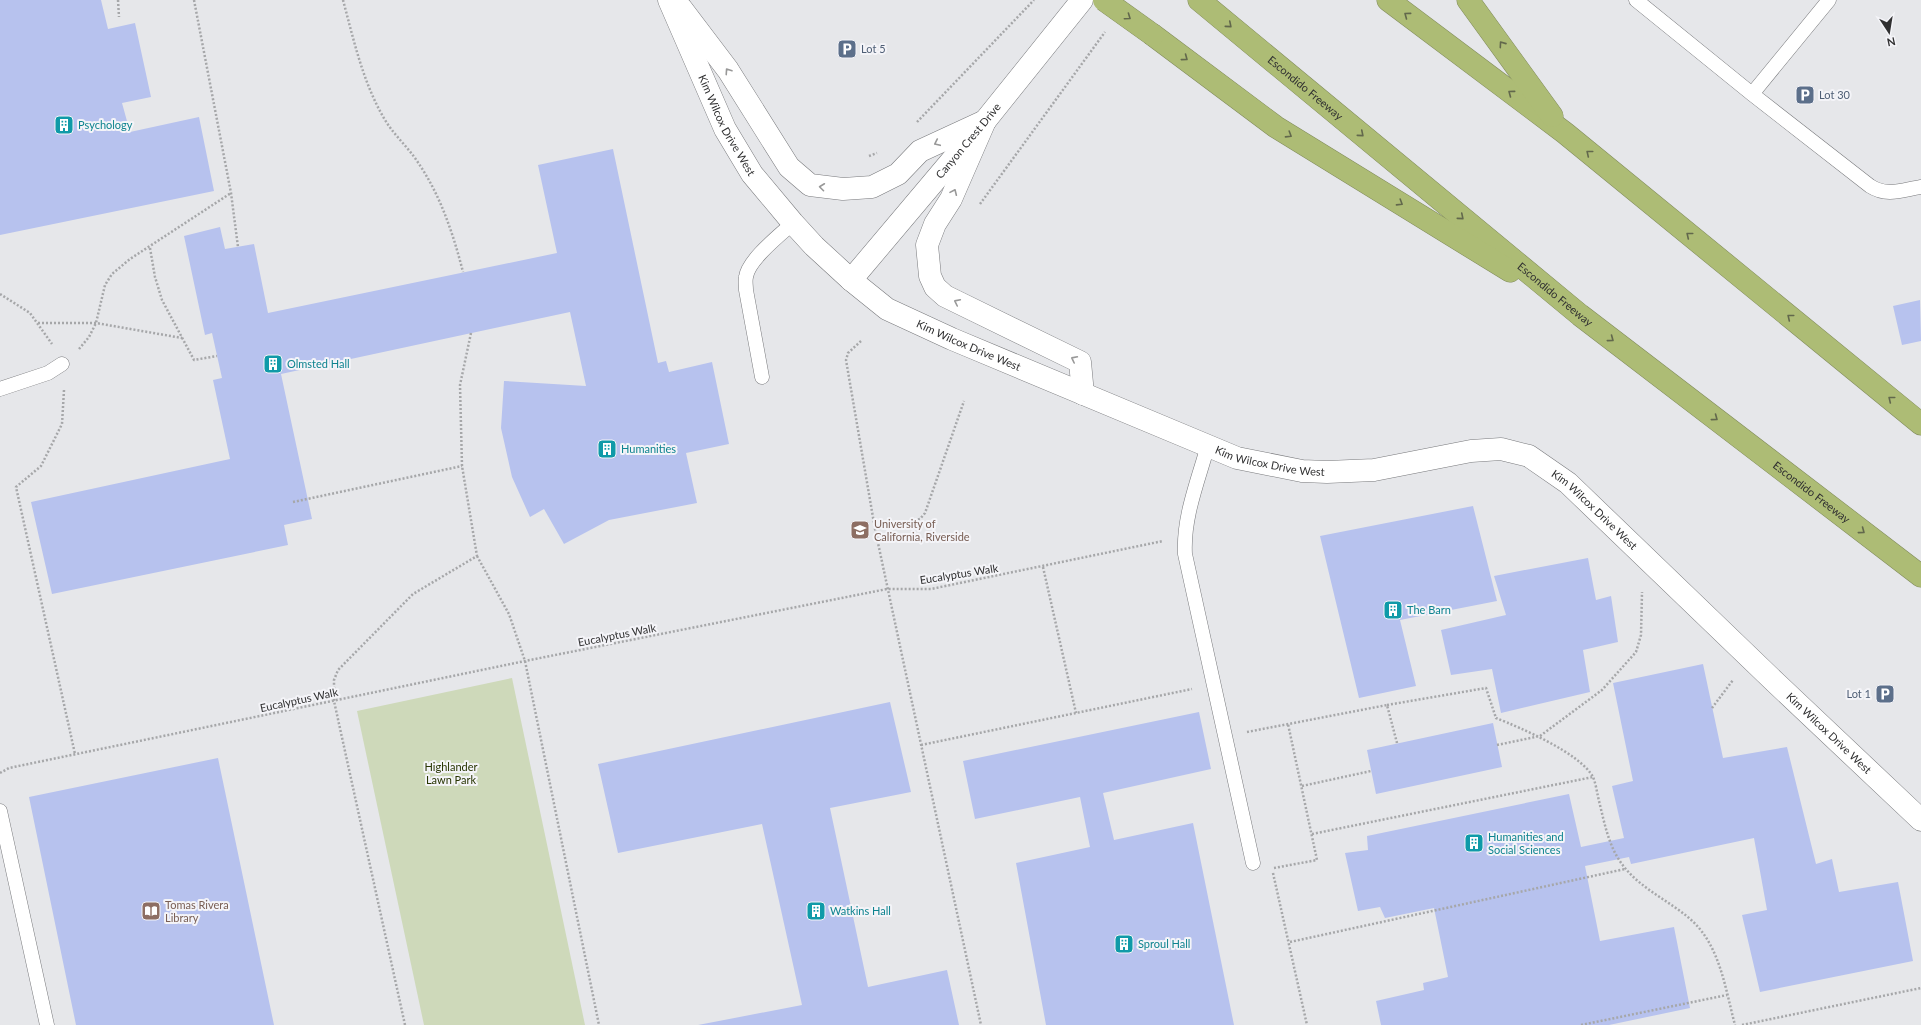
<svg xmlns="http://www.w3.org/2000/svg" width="1921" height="1025" font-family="Lato,sans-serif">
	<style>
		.green { fill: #ced9ba }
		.building { fill: #b7c2ee }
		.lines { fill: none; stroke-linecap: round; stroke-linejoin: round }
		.lane-casing { stroke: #78797c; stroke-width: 15 }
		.secondary-casing { stroke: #78797c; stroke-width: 23 }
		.highway-casing { stroke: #818b5d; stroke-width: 23 }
		.path { stroke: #a6a7a9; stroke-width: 2.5; stroke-dasharray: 2 2; stroke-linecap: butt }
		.lane { stroke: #fff; stroke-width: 14 }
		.secondary { stroke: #fff; stroke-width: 22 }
		.highway { stroke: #adbc75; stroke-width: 22 }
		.highway-bridge-casing { stroke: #818b5d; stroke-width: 23; stroke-linecap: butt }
		.highway-bridge { stroke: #adbc75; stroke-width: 22 }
		.oneway { stroke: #62684c }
		.oneway2 { stroke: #989898 }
		.labels { text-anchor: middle; stroke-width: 4; stroke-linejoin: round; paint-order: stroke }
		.service-label { font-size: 11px; fill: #4e5e75; stroke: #f4f4f8; text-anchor: start }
		.street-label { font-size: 11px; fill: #303031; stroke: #f4f4f8 }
		.culture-label { font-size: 11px; fill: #0d838f; stroke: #f4f4f8; text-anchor: start }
		.education-label { font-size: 11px; fill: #785e54; stroke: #f4f4f8; text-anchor: start }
		.park-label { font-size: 11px; fill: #273400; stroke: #f4f4f8 }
	</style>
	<rect width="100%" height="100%" fill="#e6e7ea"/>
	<path class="green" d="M 512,678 L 585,1025 L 424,1025 L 357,711 Z"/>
	<path class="building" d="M 0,0 L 101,0 L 108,29 L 135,23 L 151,97 L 122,103 L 130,132 L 199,117 L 214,191 L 0,235 Z
		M 613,149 L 658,363 L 666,361 L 669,372 L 712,362 L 729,444 L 686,453 L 697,503 L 609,520 L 564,544 L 544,509 L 530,517 L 512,477 L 501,428 L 504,381 L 586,386 L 570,312 L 281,374 L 312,519 L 284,525 L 288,545 L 52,594 L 31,502 L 230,459 L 213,380 L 222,378 L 212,333 L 205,335 L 184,236 L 220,227 L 225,249 L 254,244 L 268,313 L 557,253 L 538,165 Z
		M 1920,300 L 1921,341 L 1902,345 L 1893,306 Z
		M 1473,506 L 1497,601 L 1400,620 L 1416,686 L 1359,698 L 1320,536 Z
		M 1588,558 L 1596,600 L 1611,596 L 1618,642 L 1583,650 L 1590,692 L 1501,713 L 1492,669 L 1451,675 L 1441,630 L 1506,615 L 1494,576 Z
		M 1703,664 L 1723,758 L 1787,747 L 1816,864 L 1832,859 L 1839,892 L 1898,882 L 1913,961 L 1760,992 L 1742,915 L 1767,910 L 1754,838 L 1631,864 L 1629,857 L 1585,866 L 1600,941 L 1674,927 L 1690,1008 L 1609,1025 L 1381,1025 L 1376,1001 L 1424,990 L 1423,983 L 1448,977 L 1434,908 L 1385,918 L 1380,907 L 1358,911 L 1345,853 L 1368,850 L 1367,836 L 1569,794 L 1581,847 L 1624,838 L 1612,786 L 1633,781 L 1613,683 Z
		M 890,702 L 911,792 L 830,808 L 868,987 L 947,970 L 959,1025 L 698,1025 L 802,1005 L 762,824 L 618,853 L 598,764 Z
		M 1199,712 L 1211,769 L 1103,793 L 1114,840 L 1193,823 L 1234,1025 L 1046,1025 L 1016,863 L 1090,847 L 1080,797 L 975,819 L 963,761 Z
		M 1493,723 L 1502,767 L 1376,794 L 1367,750 Z
		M 218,758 L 274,1025 L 76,1025 L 29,797 Z"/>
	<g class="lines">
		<g class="lane-casing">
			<path id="lane" d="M 1636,0 L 1752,94 L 1870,186 C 1887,197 1902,190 1921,187
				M 1752,94 L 1829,0
				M 762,377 L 746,290 C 746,286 745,281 746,277 C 748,260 780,235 793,223
				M 0,389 L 48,373 L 62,364
				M 1208,445 C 1198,481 1183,517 1185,554 L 1253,863
				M 0,811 L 47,1025"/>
		</g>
		<g class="secondary-casing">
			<g id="secondary">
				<path id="s1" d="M 669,0 L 725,129 L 752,174 L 793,223 L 814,246 L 851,280 L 887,309 L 952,339 L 1237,458 L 1302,471 L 1327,472 L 1374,470 L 1471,451 L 1501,449 L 1529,456 L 1568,483 L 1776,683 L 1921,820"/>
				<path d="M 681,8 L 728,70 L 789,167 L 810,185 L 843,189 L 872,187 L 898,174 L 920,151 L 985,121"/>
				<path d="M 985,121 L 951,199 L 935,224 L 927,245 L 930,276 L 935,287 L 945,296 L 1080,362 L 1083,394"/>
				<path id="s2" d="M 851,280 L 985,121 L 1082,0"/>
			</g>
		</g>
		<g class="highway-casing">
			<g id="highway">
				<path id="s3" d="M 1199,0 L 1580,315 L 1921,576"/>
				<path d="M 1388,0 L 1565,133 L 1921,424"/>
				<path d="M 1468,0 L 1552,116"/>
				<path d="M 1153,35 L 1276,127 L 1510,271"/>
			</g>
		</g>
		<path class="path" d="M 118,0 L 119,17
			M 194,0 L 231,193 L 238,247
			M 343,0 C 354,41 363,83 385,120 C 394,135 407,146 417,161 C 440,194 453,233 463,272
			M 917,122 L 1034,0
			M 869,156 L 877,153
			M 980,204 L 1105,32
			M 150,248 L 155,277 L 162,300 L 194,360 L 217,356
			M 0,294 L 30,313 L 52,344
			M 38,323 L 96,323 L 182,338
			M 861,341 L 848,353 L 846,360 L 875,529 L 981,1025
			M 79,349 L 89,337 L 96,323 L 105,285 L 112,274 L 130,259 L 231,193
			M 64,390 L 62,424 L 41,466 L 16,487 L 75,754
			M 293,502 L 462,466
			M 875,529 L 920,519 L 925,513 L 964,401
			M 477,556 L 509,614 L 525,661 L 599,1025
			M 1043,567 L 1076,713
			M 1387,705 L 1486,688 L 1496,718 C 1521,728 1580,753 1593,777 C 1596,784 1597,793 1599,801 C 1605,825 1609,849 1625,868 C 1642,889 1669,901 1689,918 C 1720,944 1725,988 1735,1025
			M 1712,708 L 1733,680
			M 1247,732 L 1387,705 L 1397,743
			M 921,745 L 1192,689
			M 1497,745 L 1540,736 L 1602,690 L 1636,652 L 1641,635 L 1642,592
			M 0,773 L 9,768 L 525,661 L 887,589 L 931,589 L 1163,541
			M 1302,786 L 1371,771
			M 1312,834 L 1593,777
			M 1274,868 L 1317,860 L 1288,724
			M 1273,873 L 1307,1025
			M 1290,942 L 1625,869
			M 405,1025 L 334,701 L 334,680 L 338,670 L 413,594 L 477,556 L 462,466 L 460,385 L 471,333
			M 1581,1025 L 1727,995
			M 1742,1025 L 1921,988"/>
		<use href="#lane" class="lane"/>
		<use href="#secondary" class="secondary"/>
		<use href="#highway" class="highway"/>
		<g class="highway-bridge-casing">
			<path id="highway-bridge" d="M 1104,0 L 1153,35"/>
		</g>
		<use href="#highway-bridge" class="highway-bridge"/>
	</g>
	<defs><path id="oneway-chevron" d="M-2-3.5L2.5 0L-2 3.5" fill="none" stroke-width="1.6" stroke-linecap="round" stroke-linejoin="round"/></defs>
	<g class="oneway">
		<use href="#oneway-chevron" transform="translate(1407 15) rotate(-143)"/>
		<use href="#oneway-chevron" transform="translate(1128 17) rotate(35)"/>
		<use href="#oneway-chevron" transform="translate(1229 25) rotate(40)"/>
		<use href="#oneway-chevron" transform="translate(1502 44) rotate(-125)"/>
		<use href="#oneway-chevron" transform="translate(1185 58) rotate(37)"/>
		<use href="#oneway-chevron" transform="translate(1511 93) rotate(-143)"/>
		<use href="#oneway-chevron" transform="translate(1361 134) rotate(40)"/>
		<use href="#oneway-chevron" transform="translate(1289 135) rotate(32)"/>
		<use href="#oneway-chevron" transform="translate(1589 153) rotate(-141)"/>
		<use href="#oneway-chevron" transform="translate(1400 203) rotate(32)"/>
		<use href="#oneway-chevron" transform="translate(1461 217) rotate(40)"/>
		<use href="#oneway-chevron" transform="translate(1689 235) rotate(-141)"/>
		<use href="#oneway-chevron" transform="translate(1790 317) rotate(-141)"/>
		<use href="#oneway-chevron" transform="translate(1611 339) rotate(37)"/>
		<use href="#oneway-chevron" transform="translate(1891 399) rotate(-141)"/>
		<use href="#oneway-chevron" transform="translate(1715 418) rotate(37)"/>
		<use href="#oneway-chevron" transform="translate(1862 531) rotate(37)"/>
	</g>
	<g class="oneway2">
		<use href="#oneway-chevron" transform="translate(728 71) rotate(-124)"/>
		<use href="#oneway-chevron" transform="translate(937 143) rotate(155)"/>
		<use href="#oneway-chevron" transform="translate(822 187) rotate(-173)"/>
		<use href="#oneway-chevron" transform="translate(954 192) rotate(-66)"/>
		<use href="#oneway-chevron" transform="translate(957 302) rotate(-154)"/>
		<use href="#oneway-chevron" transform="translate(1074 359) rotate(-153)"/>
	</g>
	<defs>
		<g id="parking-square" transform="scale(1)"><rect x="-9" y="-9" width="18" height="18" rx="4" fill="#5c6f8a" stroke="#f4f4f8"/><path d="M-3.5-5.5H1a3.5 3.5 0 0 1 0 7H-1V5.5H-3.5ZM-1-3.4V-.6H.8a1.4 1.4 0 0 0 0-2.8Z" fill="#fff"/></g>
		<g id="building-square" transform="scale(1)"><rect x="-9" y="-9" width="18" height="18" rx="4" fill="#0f9aa8" stroke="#f4f4f8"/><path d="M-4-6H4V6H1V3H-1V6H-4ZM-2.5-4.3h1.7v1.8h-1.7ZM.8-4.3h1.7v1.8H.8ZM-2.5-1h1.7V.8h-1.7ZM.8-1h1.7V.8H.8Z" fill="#fff"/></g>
		<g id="university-square" transform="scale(1)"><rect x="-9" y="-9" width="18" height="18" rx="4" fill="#8d6e63" stroke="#f4f4f8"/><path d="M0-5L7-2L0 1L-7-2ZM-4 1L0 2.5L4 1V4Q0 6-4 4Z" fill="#fff"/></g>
		<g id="library-square" transform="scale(1)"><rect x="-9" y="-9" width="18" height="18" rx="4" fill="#8d6e63" stroke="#f4f4f8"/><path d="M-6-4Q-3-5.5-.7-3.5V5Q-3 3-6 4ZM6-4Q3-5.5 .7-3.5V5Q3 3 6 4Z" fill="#fff"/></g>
	</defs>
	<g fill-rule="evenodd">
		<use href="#parking-square" x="847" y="49"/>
		<use href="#parking-square" x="1805" y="95"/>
		<use href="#building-square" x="64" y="125"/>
		<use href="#building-square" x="273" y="364"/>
		<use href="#building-square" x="607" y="449"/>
		<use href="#university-square" x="860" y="530"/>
		<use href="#building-square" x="1393" y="610"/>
		<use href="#parking-square" x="1885" y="694"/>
		<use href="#building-square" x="1474" y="843"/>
		<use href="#library-square" x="151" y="911"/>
		<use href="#building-square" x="816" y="911"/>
		<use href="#building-square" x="1124" y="944"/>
	</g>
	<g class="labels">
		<g class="service-label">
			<text x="861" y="53">Lot 5</text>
			<text x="1819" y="99">Lot 30</text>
			<text x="1871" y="698" text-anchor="end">Lot 1</text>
		</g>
		<g class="street-label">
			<text dy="4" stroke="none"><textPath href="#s3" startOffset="138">Escondido Freeway</textPath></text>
			<text dy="4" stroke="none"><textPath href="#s1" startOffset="138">Kim Wilcox Drive West</textPath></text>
			<text dy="4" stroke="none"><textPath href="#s2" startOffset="182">Canyon Crest Drive</textPath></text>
			<text dy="4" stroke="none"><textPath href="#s3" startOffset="462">Escondido Freeway</textPath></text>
			<text dy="4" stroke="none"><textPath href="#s1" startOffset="474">Kim Wilcox Drive West</textPath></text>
			<text dy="4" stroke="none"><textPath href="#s1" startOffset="798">Kim Wilcox Drive West</textPath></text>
			<text dy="4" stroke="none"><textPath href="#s3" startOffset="786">Escondido Freeway</textPath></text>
			<text dy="4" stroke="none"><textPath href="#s1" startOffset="1146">Kim Wilcox Drive West</textPath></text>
			<text transform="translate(959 574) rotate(-9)" y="4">Eucalyptus Walk</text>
			<text transform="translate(617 635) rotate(-11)" y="4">Eucalyptus Walk</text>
			<text transform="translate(299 700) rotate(-12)" y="4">Eucalyptus Walk</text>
			<text dy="4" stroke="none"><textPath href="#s1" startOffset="1470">Kim Wilcox Drive West</textPath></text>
		</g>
		<g class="culture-label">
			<text x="78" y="129">Psychology</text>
			<text x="287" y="368">Olmsted Hall</text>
			<text x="621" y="453">Humanities</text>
			<text x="1407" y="614">The Barn</text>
			<text x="1488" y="841">Humanities and<tspan x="1488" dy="13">Social Sciences</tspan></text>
			<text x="830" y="915">Watkins Hall</text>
			<text x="1138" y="948">Sproul Hall</text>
		</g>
		<g class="education-label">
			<text x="874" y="528">University of<tspan x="874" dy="13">California, Riverside</tspan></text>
			<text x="165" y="909">Tomas Rivera<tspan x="165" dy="13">Library</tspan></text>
		</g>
		<g class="park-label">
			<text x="451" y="771">Highlander<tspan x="451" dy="13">Lawn Park</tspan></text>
		</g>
	</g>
	<g transform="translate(1889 32) rotate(168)" stroke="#f4f4f8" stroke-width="3" paint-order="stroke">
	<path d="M0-3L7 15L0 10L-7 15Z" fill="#303031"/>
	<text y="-6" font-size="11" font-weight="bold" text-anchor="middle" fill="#303031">N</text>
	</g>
</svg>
